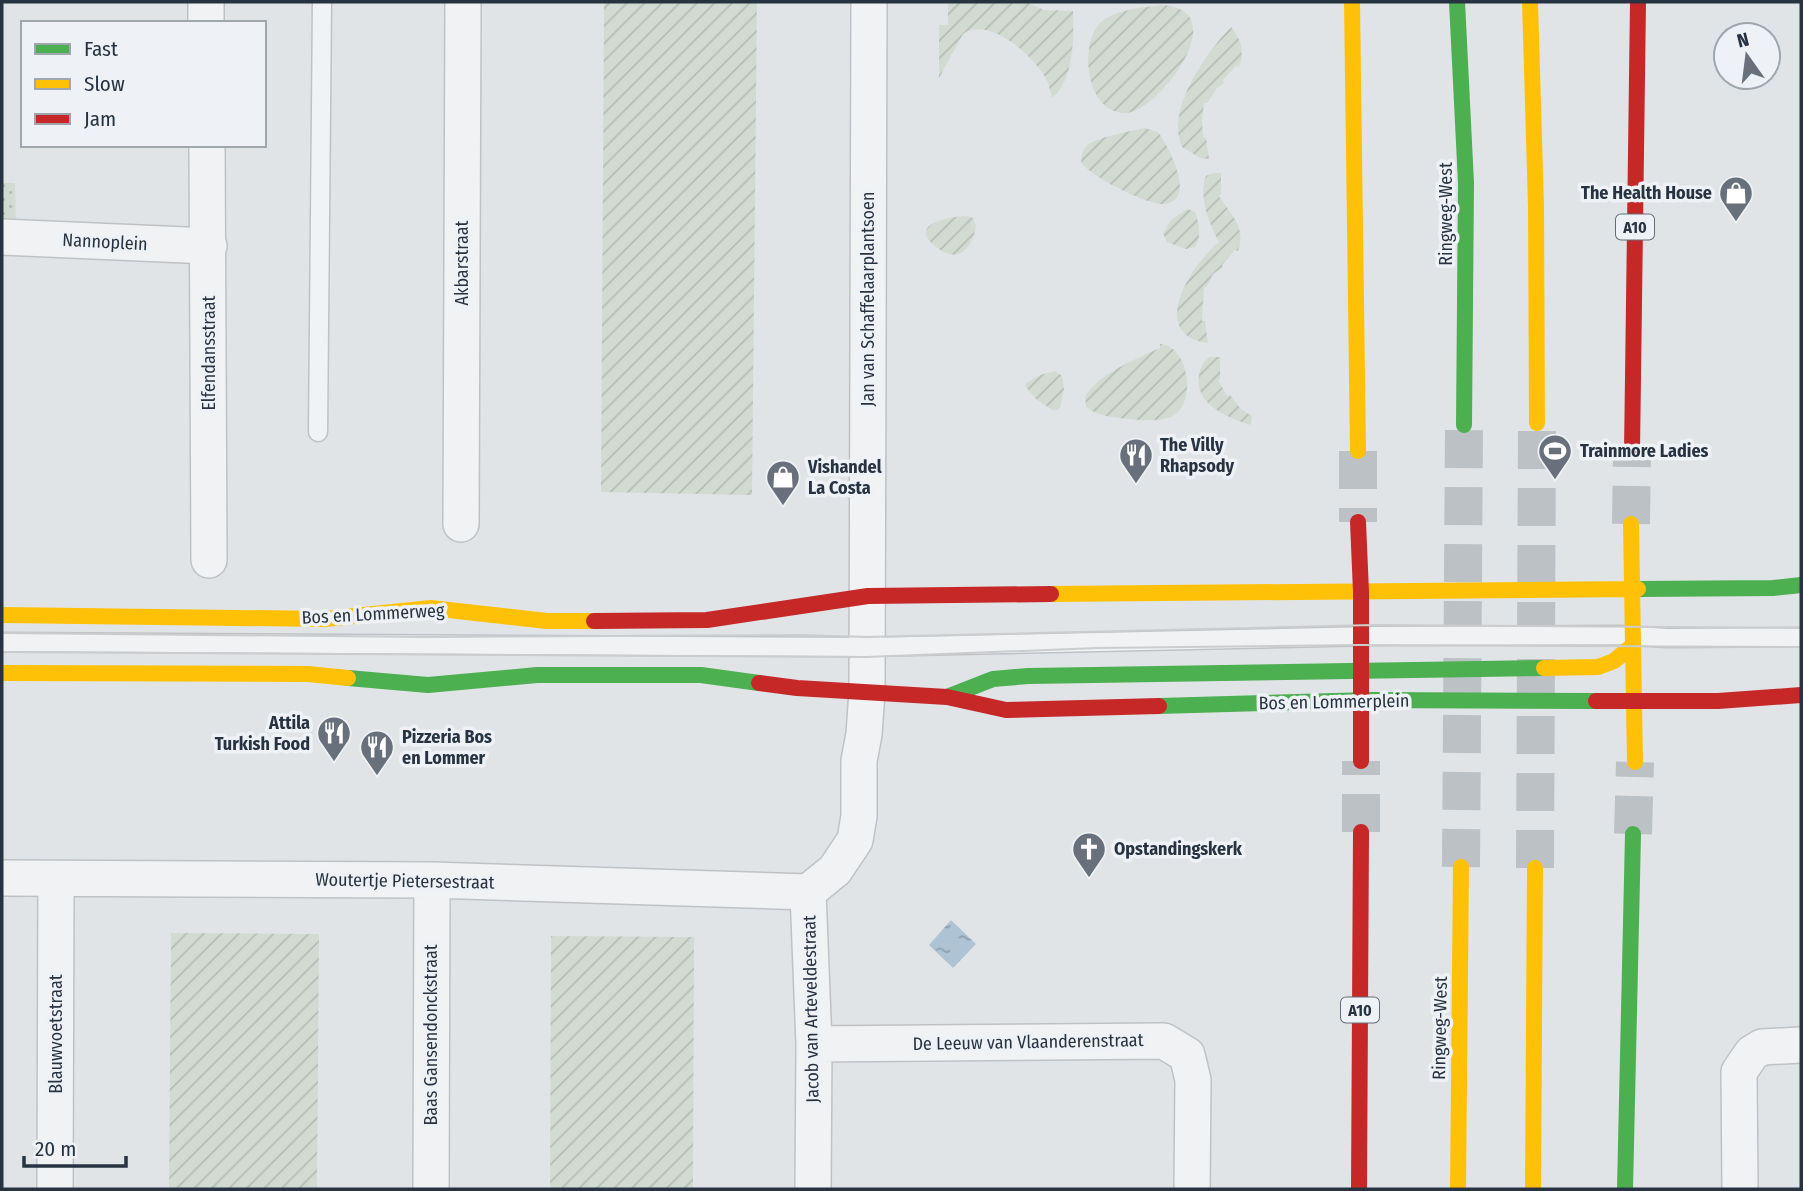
<svg xmlns="http://www.w3.org/2000/svg" width="1803" height="1191" font-family="'Fira Sans Condensed',sans-serif">
	<style>
		.grass { fill: url(#grass-dots) }
		.garden { fill: url(#garden-furrows) }
		.water { fill: url(#water-ripples) }
		.lines { fill: none; stroke-linecap: round; stroke-linejoin: round }
		.highway-tunnel { stroke: #bcc1c6; stroke-width: 38; stroke-dasharray: 38 19; stroke-linecap: butt }
		.lane-casing { stroke: #bfc2c5; stroke-width: 21 }
		.street-casing { stroke: #bfc2c5; stroke-width: 38 }
		.lane { stroke: #f1f2f3; stroke-width: 18 }
		.street { stroke: #f1f2f3; stroke-width: 35 }
		.fast { stroke: #4caf50; stroke-width: 16 }
		.slow { stroke: #ffc107; stroke-width: 16 }
		.jam { stroke: #c62828; stroke-width: 16 }
		.tram { stroke: #caccce; stroke-width: 2 }
		.labels { text-anchor: middle; stroke-width: 7; stroke-linejoin: round; paint-order: stroke }
		.shield { fill: #eef2f6; stroke: #636c77; stroke-width: 2 }
		.shield-label { font-size: 16px; font-weight: bold; fill: #273341 }
		.poi-label { font-size: 18px; font-weight: bold; fill: #273341; stroke: #eef2f6; text-anchor: start }
		.street-label { font-size: 18px; fill: #273341; stroke: #eef2f6 }
	</style>
	<defs>
		<pattern id="grass-dots" width="8" height="8" patternUnits="userSpaceOnUse" patternTransform="scale(1.75)"><rect width="8" height="8" fill="#d2dbd2"/><path d="M2 2h.1M6 6h.1" fill="none" stroke="#b4bcb6" stroke-width="1.8" stroke-linecap="round"/></pattern>
		<pattern id="garden-furrows" width="10" height="10" patternUnits="userSpaceOnUse" patternTransform="scale(1.75)"><rect width="10" height="10" fill="#d2dbd2"/><path d="M-1 1l2-2M0 10L10 0M9 11l2-2" fill="none" stroke="#b4bcb6"/></pattern>
		<pattern id="water-ripples" width="26" height="14" patternUnits="userSpaceOnUse" patternTransform="scale(1.75)"><rect width="26" height="14" fill="#aec3d3"/><path d="M2 4q2-2 4 0t4 0M15 11q2-2 4 0t4 0" fill="none" stroke="#8e9fad"/></pattern>
	</defs>
	<rect width="100%" height="100%" fill="#e1e4e7"/>
	<path class="grass" d="M 2,183 L 15,183 L 16,228 L 2,228 Z"/>
	<path class="garden" d="M 604,2 L 757,2 L 752,495 L 601,492 Z
		M 948,2 L 1025,2 L 1044,10 L 1073,11 C 1074,37 1074,81 1052,98 C 1050,91 1049,83 1045,77 C 1032,54 988,16 963,34 L 939,78 L 939,25 L 948,25 Z
		M 1161,5 C 1237,8 1159,112 1126,113 C 1085,114 1079,44 1100,23 C 1115,9 1142,8 1161,5 Z
		M 1231,27 C 1241,39 1245,52 1239,67 L 1236,66 L 1223,80 L 1224,83 L 1217,88 L 1207,103 L 1204,103 L 1202,122 L 1203,137 L 1206,138 L 1209,159 L 1200,158 L 1182,147 C 1165,110 1206,53 1231,27 Z
		M 1145,128 L 1158,132 C 1169,147 1199,203 1162,204 C 1146,204 1089,176 1081,162 C 1082,157 1082,150 1086,146 C 1096,137 1131,131 1145,128 Z
		M 1213,173 L 1221,173 L 1221,194 L 1219,196 C 1230,214 1247,227 1238,251 L 1235,250 L 1222,265 L 1223,267 L 1213,274 L 1206,288 L 1204,287 L 1202,321 L 1205,321 L 1208,343 C 1146,335 1192,263 1219,242 C 1209,224 1198,196 1206,176 Z
		M 1187,209 L 1195,212 C 1199,222 1202,238 1195,247 L 1186,249 L 1167,242 L 1163,233 L 1171,220 Z
		M 966,216 L 973,218 L 976,226 C 972,250 958,264 936,247 C 907,224 948,217 966,216 Z
		M 1160,344 C 1189,345 1198,405 1171,417 C 1158,422 1140,420 1127,419 C 1113,417 1097,416 1086,407 L 1085,397 C 1099,373 1136,359 1160,348 Z
		M 1209,357 L 1220,357 L 1220,379 L 1218,380 L 1227,396 L 1230,395 L 1241,409 L 1252,416 L 1251,425 C 1229,418 1194,405 1199,376 C 1200,368 1203,362 1209,357 Z
		M 1055,371 L 1062,376 L 1064,389 L 1060,408 L 1054,411 L 1036,399 L 1025,386 L 1026,383 L 1040,375 Z
		M 171,933 L 319,934 L 317,1189 L 169,1189 Z
		M 551,936 L 694,937 L 693,1189 L 550,1189 Z"/>
	<path class="water" d="M 951,920 L 976,944 L 953,968 L 929,945 Z"/>
	<g class="lines">
		<path class="highway-tunnel" d="M 1358,451 L 1358,522
			M 1631,524 L 1632,452
			M 1361,832 L 1361,761
			M 1633,834 L 1635,762
			M 1461,867 L 1464,425
			M 1535,868 L 1537,423"/>
		<g class="lane-casing">
			<path id="lane" d="M 318,432 L 322,2
				M 2,642 L 867,647 L 1373,636 L 1620,635 L 1667,638 L 1801,637"/>
		</g>
		<g class="street-casing">
			<path id="street" d="M 206,2 L 206,23
				M 207,145 L 209,560
				M 2,237 L 209,246
				M 461,524 L 463,2
				M 2,878 L 432,880 L 808,892
				M 814,1044 L 1164,1041 L 1187,1055 L 1193,1080 L 1192,1189
				M 55,1189 L 56,879
				M 431,1189 L 432,880
				M 813,1189 L 814,1044 L 808,892 L 835,870 L 855,840 L 859,816 L 859,761 L 864,734 L 867,692 L 869,2
				M 1740,1189 L 1739,1072 L 1752,1053 L 1762,1047 L 1801,1045"/>
		</g>
		<use href="#lane" class="lane"/>
		<use href="#street" class="street"/>
		<path class="fast" d="M 1457,2 L 1466,183 L 1464,425
			M 1638,589 L 1773,588 L 1801,585
			M 348,678 L 428,685 L 537,675 L 701,675 L 759,683
			M 947,697 L 993,679 L 1028,676 L 1544,668
			M 1159,706 L 1371,700 L 1596,701
			M 1625,1189 L 1633,834"/>
		<path class="slow" d="M 1352,2 L 1358,451
			M 1530,2 L 1536,206 L 1537,423
			M 1631,524 L 1635,762
			M 1051,594 L 1638,589
			M 2,615 L 325,619 L 431,608 L 547,621 L 594,621
			M 1544,668 L 1598,667 L 1614,661 L 1632,646
			M 2,673 L 308,674 L 348,678
			M 1458,1189 L 1461,867
			M 1533,1189 L 1535,868"/>
		<path class="jam" d="M 1632,452 L 1638,2
			M 1358,522 L 1361,592 L 1361,761
			M 594,621 L 707,620 L 868,596 L 1051,594
			M 759,683 L 797,688 L 947,697 L 1006,710 L 1159,706
			M 1596,701 L 1718,701 L 1801,695
			M 1359,1189 L 1361,832"/>
		<path class="tram" d="M 2,633 L 429,637 L 800,635 L 867,637 L 1372,625 L 1801,628
			M 2,652 L 867,657 L 1097,648 L 1360,645 L 1801,647"/>
	</g>
	<defs>
		<g id="shop-pin" transform="scale(1.75)"><path d="M0 17L-7.5 6A9.5 9.5 0 1 1 7.5 6Z" fill="#68717b" stroke="#eef2f6"/><path d="M-5-2.5h2.3a2.7 3.5 0 0 1 5.4 0H5L5.5 6h-11ZM-1.5-2.5h3a1.5 2.3 0 0 0-3 0Z" fill="#fff"/></g>
		<g id="stadium-pin" transform="scale(1.75)"><path d="M0 17L-7.5 6A9.5 9.5 0 1 1 7.5 6Z" fill="#68717b" stroke="#eef2f6"/><path d="M0-5a6.5 5 0 1 0 0 10a6.5 5 0 1 0 0-10ZM-3.5-1.8h7v3.6h-7Z" fill="#fff"/></g>
		<g id="restaurant-pin" transform="scale(1.75)"><path d="M0 17L-7.5 6A9.5 9.5 0 1 1 7.5 6Z" fill="#68717b" stroke="#eef2f6"/><path d="M-5-6h1v4h1v-4h1v4h1v-4h1v5L-1.5 .5V6h-2V.5L-5-1ZM5-6V6H3V1.5H1.5Q1.5-4 5-6Z" fill="#fff"/></g>
		<g id="church-pin" transform="scale(1.75)"><path d="M0 17L-7.5 6A9.5 9.5 0 1 1 7.5 6Z" fill="#68717b" stroke="#eef2f6"/><path d="M-1.2-6h2.4v3.5h3.3v2.4h-3.3V6h-2.4V-.1h-3.3v-2.4h3.3Z" fill="#fff"/></g>
	</defs>
	<g fill-rule="evenodd">
		<use href="#shop-pin" x="1736" y="193"/>
		<use href="#stadium-pin" x="1555" y="451"/>
		<use href="#restaurant-pin" x="1136" y="455"/>
		<use href="#shop-pin" x="783" y="477"/>
		<use href="#restaurant-pin" x="334" y="733"/>
		<use href="#restaurant-pin" x="377" y="747"/>
		<use href="#church-pin" x="1089" y="849"/>
	</g>
	<g class="labels">
		<g class="shield">
			<rect x="1616" y="214.5" width="38" height="25" rx="5"/>
			<rect x="1341" y="997.5" width="38" height="25" rx="5"/>
		</g>
		<g class="shield-label">
			<text x="1635" y="233">A10</text>
			<text x="1360" y="1016">A10</text>
		</g>
		<g class="poi-label">
			<text x="1712" y="199" text-anchor="end">The Health House</text>
			<text x="1160" y="451">The Villy<tspan x="1160" dy="21">Rhapsody</tspan></text>
			<text x="1580" y="457">Trainmore Ladies</text>
			<text x="808" y="473">Vishandel<tspan x="808" dy="21">La Costa</tspan></text>
			<text x="310" y="729" text-anchor="end">Attila<tspan x="310" dy="21">Turkish Food</tspan></text>
			<text x="402" y="743">Pizzeria Bos<tspan x="402" dy="21">en Lommer</tspan></text>
			<text x="1114" y="855">Opstandingskerk</text>
		</g>
		<g class="street-label">
			<text transform="translate(1446 214) rotate(-90)" y="6">Ringweg-West</text>
			<text transform="translate(105 242) rotate(3)" y="6">Nannoplein</text>
			<text transform="translate(462 263) rotate(-90)" y="6">Akbarstraat</text>
			<text transform="translate(868 299) rotate(-90)" y="6">Jan van Schaffelaarplantsoen</text>
			<text transform="translate(209 353) rotate(-90)" y="6">Elfendansstraat</text>
			<text transform="translate(373 614) rotate(-3)" y="6">Bos en Lommerweg</text>
			<text transform="translate(1334 702) rotate(-1)" y="6">Bos en Lommerplein</text>
			<text transform="translate(405 881) rotate(1)" y="6">Woutertje Pietersestraat</text>
			<text transform="translate(811 1009) rotate(-91)" y="6">Jacob van Arteveldestraat</text>
			<text transform="translate(1440 1028) rotate(-89)" y="6">Ringweg-West</text>
			<text transform="translate(56 1034) rotate(-90)" y="6">Blauwvoetstraat</text>
			<text transform="translate(431 1035) rotate(-90)" y="6">Baas Gansendonckstraat</text>
			<text transform="translate(1028 1042) rotate(-1)" y="6">De Leeuw van Vlaanderenstraat</text>
		</g>
	</g>
	<rect width="1803" height="1191" fill="none" stroke="#273341" stroke-width="7"/>
	<rect x="21" y="21" width="245" height="126" fill="#eef2f6" stroke="#9ea6ae" stroke-width="2"/>
	<rect x="35" y="44" width="35" height="10" fill="#4caf50" stroke="#9ea6ae" stroke-width="2"/>
	<text x="84" y="56" font-size="21" fill="#273341">Fast</text>
	<rect x="35" y="79" width="35" height="10" fill="#ffc107" stroke="#9ea6ae" stroke-width="2"/>
	<text x="84" y="91" font-size="21" fill="#273341">Slow</text>
	<rect x="35" y="114" width="35" height="10" fill="#c62828" stroke="#9ea6ae" stroke-width="2"/>
	<text x="84" y="126" font-size="21" fill="#273341">Jam</text>
	<g transform="translate(1747 56) rotate(346)"><circle r="33" fill="#eef2f6" stroke="#9ea6ae" stroke-width="2"/>
	<path d="M0-5L12 26L0 18L-12 26Z" fill="#68717b"/>
	<text y="-10" font-size="19" font-weight="bold" text-anchor="middle" fill="#273341">N</text>
	</g>
	<path d="M24 1156v10h102v-10" fill="none" stroke="#273341" stroke-width="3.5"/>
	<text x="35" y="1156" font-size="21" fill="#273341" stroke="#eef2f6" stroke-width="5" paint-order="stroke">20 m</text>
</svg>
